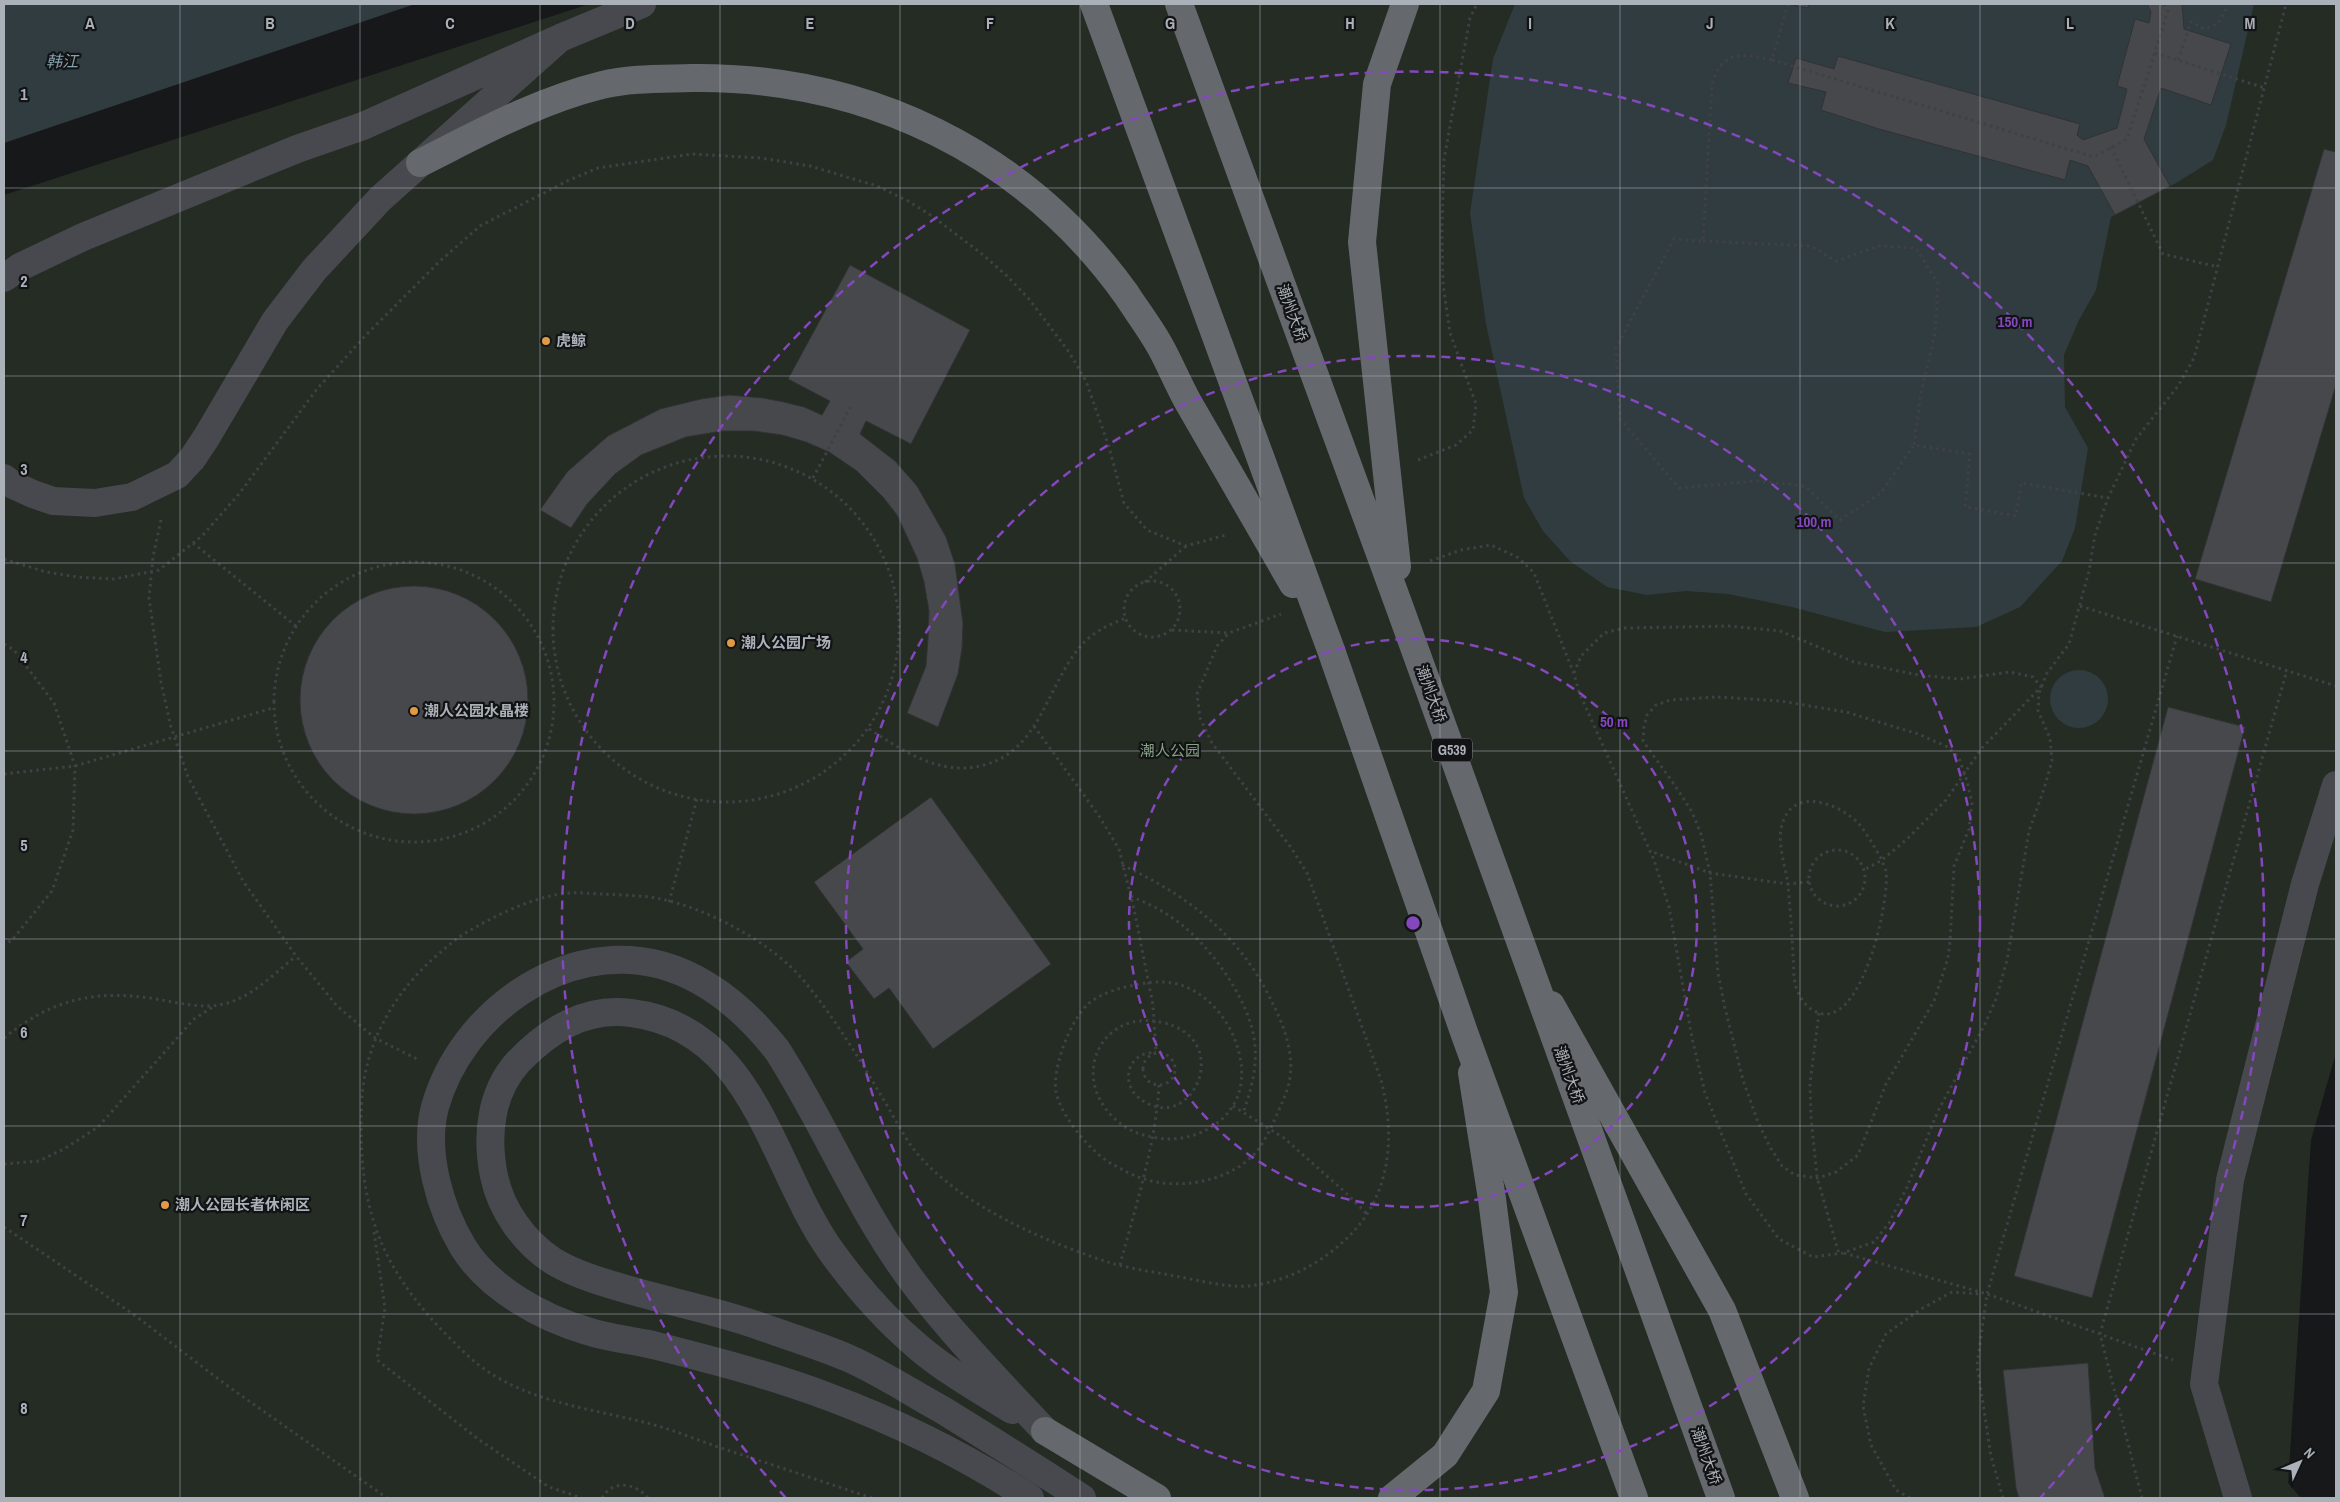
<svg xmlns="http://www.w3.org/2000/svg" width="2340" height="1502" font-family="'Archivo Narrow','Noto Sans SC',sans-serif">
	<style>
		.green { fill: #242c24 }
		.water { fill: #313c41 }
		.building { fill: #46484c; stroke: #323235 }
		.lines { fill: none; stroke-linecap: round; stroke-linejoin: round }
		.path { stroke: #3f4145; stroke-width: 3; stroke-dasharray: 2.5 4; stroke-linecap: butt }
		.secondary { stroke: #47494e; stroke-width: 28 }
		.highway { stroke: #65696e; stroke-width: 28 }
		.highway-bridge { stroke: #65696e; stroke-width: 28 }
		.grid { fill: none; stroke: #abb1b8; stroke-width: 1; stroke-opacity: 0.55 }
		.ring { fill: none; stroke: #8547be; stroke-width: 2.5; stroke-dasharray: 9 6 }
		.poi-dot { fill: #e29946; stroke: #121314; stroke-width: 2 }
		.labels { text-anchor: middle; stroke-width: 4.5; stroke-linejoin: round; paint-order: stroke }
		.shield { fill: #121314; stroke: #7d8287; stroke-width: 1 }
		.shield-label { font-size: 14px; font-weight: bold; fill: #abb1b8 }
		.street-label { font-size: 15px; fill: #abb1b8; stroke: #121314 }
		.poi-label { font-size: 15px; font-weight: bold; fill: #abb1b8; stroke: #121314; text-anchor: start }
		.park-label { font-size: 15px; fill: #86a184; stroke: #121314 }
		.water-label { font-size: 16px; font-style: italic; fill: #85a1b0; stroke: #121314 }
		.grid-label { font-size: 16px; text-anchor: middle; font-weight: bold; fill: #abb1b8; stroke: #121314; stroke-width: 4.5; stroke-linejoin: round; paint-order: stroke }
		.centre { fill: #8547be; stroke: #121314; stroke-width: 2.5 }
		.ring-label { font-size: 15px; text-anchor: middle; font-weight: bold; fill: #8547be; stroke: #121314; stroke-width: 4.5; stroke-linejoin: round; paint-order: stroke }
	</style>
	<rect width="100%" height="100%" fill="#171819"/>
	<path class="green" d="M 589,4 L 2336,4 L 2336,1053 L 2311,1140 L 2288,1483 L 2301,1498 L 4,1498 L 4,195 Z"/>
	<path class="water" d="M 4,4 L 415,4 L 4,143 Z
		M 1515,4 L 2254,4 L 2226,125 L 2213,160 L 2176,183 L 2111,217 L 2096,290 L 2079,320 L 2064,355 L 2065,407 L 2088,448 L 2075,528 L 2062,561 L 2020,607 L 1976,627 L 1885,632 L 1792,607 L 1728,594 L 1686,591 L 1647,595 L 1607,587 L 1570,561 L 1543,531 L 1524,498 L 1486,324 L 1470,213 L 1493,59 Z
		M2050 699a29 29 0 1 1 58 0a29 29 0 1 1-58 0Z"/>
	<path class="building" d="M 1787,4 L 1809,4 L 1808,8 Z
		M 2147,4 L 2182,4 L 2184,29 L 2231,44 L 2211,105 L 2161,88 L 2144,139 L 2170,186 L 2115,215 L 2088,166 L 2070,160 L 2065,180 L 1879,129 L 1821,110 L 1826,92 L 1788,83 L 1796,58 L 1834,69 L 1838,56 L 2080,124 L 2077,135 L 2083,140 L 2117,128 L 2127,89 L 2117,86 L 2135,19 L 2149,23 L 2151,12 Z
		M 2324,149 L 2336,152 L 2336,385 L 2271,602 L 2195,579 Z
		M 850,265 L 970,330 L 911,444 L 866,421 L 860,434 L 895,461 L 917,486 L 946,537 L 955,564 L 963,623 L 962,648 L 958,674 L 938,727 L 907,713 L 926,666 L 928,638 L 929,611 L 924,582 L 917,558 L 897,515 L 883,497 L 857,471 L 829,452 L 806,442 L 782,435 L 753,431 L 722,431 L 686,437 L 641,455 L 615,474 L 587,504 L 571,528 L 540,510 L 567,472 L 608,436 L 660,409 L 701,399 L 729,395 L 763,398 L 784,402 L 804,407 L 822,415 L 830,401 L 788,379 Z
		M300 700a114 114 0 1 1 228 0a114 114 0 1 1-228 0Z
		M 2168,707 L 2245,727 L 2092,1298 L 2014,1276 Z
		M 931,797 L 1051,964 L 933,1049 L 889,988 L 874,999 L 846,962 L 863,949 L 814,882 Z
		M 2088,1363 L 2095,1468 L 2105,1498 L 2019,1498 L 2016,1488 L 2003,1370 Z"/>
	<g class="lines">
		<path class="path" d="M 1788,4 L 1772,60 C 1743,53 1721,50 1712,85 L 1703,241 L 1674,239 L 1616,348 L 1620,419 L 1679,488 L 1756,481 L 1805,486 L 1840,520 L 1881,493 L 1914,445 L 1970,454 L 1965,507 L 2016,516 L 2021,483 L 2108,498
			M 2155,53 L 2265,88
			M 1772,60 L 2094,157 L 2127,139 L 2168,11 L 2164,4
			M 2178,60 L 2191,22 L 2204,29 L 2218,24 L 2226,9 L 2226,4
			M 2111,147 L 2163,254 L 2218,267
			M 1703,241 L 1811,246 L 1836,261 L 1879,246 L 1916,248 L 1938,284 L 1935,333 L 1921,393 L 1914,445
			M553 629a173 173 0 1 1 346 0a173 173 0 1 1-346 0Z
			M 1418,460 L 1456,445 L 1473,430 L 1476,404 L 1450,333 L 1443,284 L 1442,229 L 1444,159 L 1470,18 L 1477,4
			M 813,478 L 851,406
			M 161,520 L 153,557 L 149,598 L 161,682 L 171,727 L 188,777 L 243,881 L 296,956 L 337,1006 L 375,1038 L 417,1059
			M 193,543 L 297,627
			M 4,559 L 46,572 L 77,577 L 114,579 L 159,570 L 202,536 L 239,494 L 317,389 L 365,336 L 440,261 L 480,226 L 567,181 L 598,168 L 692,154 L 761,158 L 810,166 L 877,186 L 908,201 L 932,216 L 982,254 L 1007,276 L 1029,299 L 1069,352 L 1086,381 L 1109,447 L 1124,503 L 1147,530 L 1186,546 L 1226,535
			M 1430,561 L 1461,550 L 1491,545 L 1519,558 L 1534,573 L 1574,674 L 1579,692 L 1654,860 L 1669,907 L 1692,1038 L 1705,1093 L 1746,1194 L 1779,1239 L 1813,1257 L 1843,1253 L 1874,1242 L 1889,1223 L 1907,1187 L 1938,1111 L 1984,1026 L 1996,999 L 2007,960 L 2029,831 L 2044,789 L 2052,761 L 2050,738 L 2038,711 L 2039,693 L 2047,673 L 2069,644 L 2089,571 L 2095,535 L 2108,498 L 2136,439 L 2178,386 L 2194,358 L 2286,4
			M274 702a140 140 0 1 1 280 0a140 140 0 1 1-280 0Z
			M1124 609a28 28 0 1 1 56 0a28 28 0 1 1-56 0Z
			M 1145,582 L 1186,546
			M 2080,606 L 2336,686
			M 1172,630 L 1228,633
			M 4,644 L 14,650 L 54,703 L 75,766 L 73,830 L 52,891 L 12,940 L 4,945
			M 1574,673 L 1581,656 L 1604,633 L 1625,628 L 1729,626 L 1780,631 L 1854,662 L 1919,675 L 1960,679 L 2010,672 L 2033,677 L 2041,687 L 1982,748 L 1946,800 L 1906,840 L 1882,860 C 1883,864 1885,868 1886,871 C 1890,901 1861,1036 1814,1011 C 1805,1006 1799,996 1796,987 C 1793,978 1794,966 1793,956 C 1792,932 1790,908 1788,884 L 1710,873 L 1650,851
			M 1718,697 L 1780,701 L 1846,712 L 1918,734 L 1948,747 L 1959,758 L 1967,781 L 1972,803 L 1969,829 L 1954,866 L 1950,942 L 1948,958 L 1934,1001 L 1886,1084 L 1858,1155 L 1836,1172 L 1818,1178 L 1795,1175 L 1782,1166 L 1770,1147 L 1758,1122 L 1743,1080 L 1725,1008 L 1718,973 L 1710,873 L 1701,834 L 1692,812 L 1676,787 L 1643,741 L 1644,727 L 1647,715 L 1656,705 L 1670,700 Z
			M 1034,726 L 1099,816 L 1119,849 L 1134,909 L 1153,1005 L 1156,1052
			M 869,729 C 904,751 940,777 984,765 C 1039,751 1047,687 1079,648 C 1091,633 1108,625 1126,618
			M 4,774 L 75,766 L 273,708
			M1809 878a28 28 0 1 1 56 0a28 28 0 1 1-56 0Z
			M 1122,865 C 1187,895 1239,934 1271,1000 C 1280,1018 1288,1036 1290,1056 C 1293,1078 1287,1092 1278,1112 C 1272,1125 1266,1140 1257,1151 C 1231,1182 1178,1191 1141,1178 C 1132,1175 1123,1170 1114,1165 C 1093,1155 1061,1117 1056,1092 C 1052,1068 1070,1021 1088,1004 C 1101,993 1119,988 1135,985 C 1152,981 1170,980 1186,987 C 1221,1001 1246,1046 1241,1083 C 1236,1122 1193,1144 1158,1138 C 1140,1135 1127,1131 1113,1117 C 1070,1075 1102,1010 1160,1022 C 1238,1037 1191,1139 1139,1098 C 1125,1087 1124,1064 1142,1055 C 1146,1053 1152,1053 1156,1052
			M 1809,882 L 1788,884 C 1785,864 1775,838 1784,819 C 1798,787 1841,805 1859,824 C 1868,835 1875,848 1882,860 L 1864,870
			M 1131,896 C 1143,902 1157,907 1168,915 C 1206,938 1252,1001 1255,1046 C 1257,1069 1251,1091 1243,1113
			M 669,902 L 697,799
			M 1819,1013 L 1810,1083 L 1811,1117 L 1817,1177 L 1839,1254
			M 4,1038 C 52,999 96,989 156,999 C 180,1003 204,1010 228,1003 C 254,995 275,973 296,956
			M1143 1069a16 16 0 1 1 32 0a16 16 0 1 1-32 0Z
			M 1233,1106 L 1284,1138 L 1345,1192 L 1367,1214
			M 4,1164 L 39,1161 L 64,1149 L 98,1127 L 194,1019 L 216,1005
			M 4,1227 L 133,1314 L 229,1387 L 387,1498
			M 374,1232 L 385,1308 L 377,1360 L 478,1439 L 549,1487 L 582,1498
			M 1844,1253 L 1987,1294 L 2173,1360
			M 1120,1265 C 1135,1208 1156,1144 1159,1085
			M 602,1498 C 613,1479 635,1483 648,1498
			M 872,1498 C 821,1481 770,1464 718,1447 C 695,1439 671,1429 647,1423 C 585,1407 516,1401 467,1355 C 382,1275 356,1215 362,1097 C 366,1042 394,993 435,957 C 446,948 456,938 469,931 C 498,914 535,896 569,893 C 580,892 591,894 602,894 C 619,895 638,895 656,898 C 705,907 772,942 804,981 C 834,1017 858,1057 882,1097 C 893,1115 903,1136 916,1152 C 959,1205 1048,1243 1111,1263 C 1132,1269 1154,1272 1175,1276 C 1198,1280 1226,1288 1249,1286 C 1285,1282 1320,1264 1345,1240 C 1391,1198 1396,1137 1381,1080 L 1307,873 L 1292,849 L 1212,743 L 1200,718 L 1197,694 L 1217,646 L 1229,633 L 1281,614
			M 1910,1498 L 1896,1490 L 1871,1445 L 1863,1406 L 1869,1368 L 1886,1334 L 1921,1309 L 1952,1292 L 1979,1294
			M 2003,1498 L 1991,1456 L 1977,1365 L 1987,1294 L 2177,636
			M 2142,1498 L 2100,1334 L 2287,670"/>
		<path class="secondary" d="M 4,278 L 20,267 L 83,237 L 297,149 L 363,126 L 560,38 L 642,4
			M 4,478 L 13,485 L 33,494 L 53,501 L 95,503 L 132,497 L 177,475 L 192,459 L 206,438 L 275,321 L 314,270 L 380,199 L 560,38
			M 1012,1410 C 980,1390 946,1371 918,1347 C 885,1319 856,1286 831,1251 C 771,1167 755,1028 631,1013 C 585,1007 549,1030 518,1062 C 490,1093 486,1137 494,1176 C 501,1210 524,1242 553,1261 C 571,1272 589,1278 609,1284 C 659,1300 712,1309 762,1327 C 790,1337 820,1346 848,1358 C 880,1372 910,1392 941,1409 C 988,1438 1035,1467 1082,1498
			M 1030,1498 C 967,1457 899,1423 829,1397 C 771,1375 712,1360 653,1345 C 631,1340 608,1338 587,1331 C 542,1318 488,1288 463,1247 C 440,1209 423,1151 435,1107 C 461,1014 563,939 661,965 C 708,978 747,1012 777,1050 C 826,1126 860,1213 916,1286 C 955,1337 1001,1384 1045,1431
			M 2238,1498 L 2204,1384 L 2230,1180 L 2305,884 L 2336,785"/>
		<path class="highway" d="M 1551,1005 L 1722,1310 L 1795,1498
			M 1045,1431 L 1157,1498
			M 1392,1498 L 1445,1455 L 1486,1391 L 1504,1292 L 1492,1199 L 1472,1073"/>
		<path class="highway-bridge" d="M 1094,4 L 1331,650 L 1465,1035 L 1634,1498
			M 1179,4 L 1401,611 L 1721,1498
			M 420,163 C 478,134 537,101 602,85 C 631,78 662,79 692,78 C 866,76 1024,152 1126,294 C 1137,311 1150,328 1160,346 C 1170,364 1178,384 1188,402 C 1223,463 1258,523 1293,584
			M 1397,567 L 1362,242 L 1377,84 L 1405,4"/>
	</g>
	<path class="grid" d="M 180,4 L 180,1498M 360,4 L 360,1498M 540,4 L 540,1498M 720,4 L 720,1498M 900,4 L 900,1498M 1080,4 L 1080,1498M 1260,4 L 1260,1498M 1440,4 L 1440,1498M 1620,4 L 1620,1498M 1800,4 L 1800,1498M 1980,4 L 1980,1498M 2160,4 L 2160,1498M 4,188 L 2336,188M 4,376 L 2336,376M 4,563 L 2336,563M 4,751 L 2336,751M 4,939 L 2336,939M 4,1126 L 2336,1126M 4,1314 L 2336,1314"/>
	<g class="ring">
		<circle cx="1413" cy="923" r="284"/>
		<circle cx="1413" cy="923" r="567"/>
		<path d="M786 1498A851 851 0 1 1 2040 1498"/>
	</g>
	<g class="poi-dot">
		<circle cx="546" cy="341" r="5"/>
		<circle cx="731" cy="643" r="5"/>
		<circle cx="414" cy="711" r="5"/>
		<circle cx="165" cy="1205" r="5"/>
	</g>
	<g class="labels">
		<rect class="shield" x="1432" y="738.5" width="40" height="23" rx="4"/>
		<g class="shield-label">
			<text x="1452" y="755">G539</text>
		</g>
		<g class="street-label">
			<text transform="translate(1292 313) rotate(70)" y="5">潮州大桥</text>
			<text transform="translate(1431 694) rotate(70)" y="5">潮州大桥</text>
			<text transform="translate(1569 1075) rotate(70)" y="5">潮州大桥</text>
			<text transform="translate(1706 1456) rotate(70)" y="5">潮州大桥</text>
		</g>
		<g class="poi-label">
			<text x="556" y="346">虎鲸</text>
			<text x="741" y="648">潮人公园广场</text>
			<text x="424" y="716">潮人公园水晶楼</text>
			<text x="175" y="1210">潮人公园长者休闲区</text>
		</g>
		<g class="park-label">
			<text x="1170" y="756">潮人公园</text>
		</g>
		<g class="water-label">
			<text x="62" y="67">韩江</text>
		</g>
	</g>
	<g class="grid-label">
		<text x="90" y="29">A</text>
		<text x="270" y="29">B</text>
		<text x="450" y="29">C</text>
		<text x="630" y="29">D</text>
		<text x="810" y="29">E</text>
		<text x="990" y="29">F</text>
		<text x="1170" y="29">G</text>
		<text x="1350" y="29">H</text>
		<text x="1530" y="29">I</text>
		<text x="1710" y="29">J</text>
		<text x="1890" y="29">K</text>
		<text x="2070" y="29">L</text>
		<text x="2250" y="29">M</text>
		<text x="24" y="100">1</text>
		<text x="24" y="287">2</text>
		<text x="24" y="475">3</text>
		<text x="24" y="663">4</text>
		<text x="24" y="851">5</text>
		<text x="24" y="1038">6</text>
		<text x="24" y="1226">7</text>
		<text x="24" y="1414">8</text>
	</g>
	<circle cx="1413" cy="923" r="8" class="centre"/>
	<g class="ring-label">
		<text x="2015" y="327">150 m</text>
		<text x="1814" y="527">100 m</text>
		<text x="1614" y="727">50 m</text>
	</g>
	<rect width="2340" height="1502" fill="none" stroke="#abb1b8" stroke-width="10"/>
	<g transform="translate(2300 1462) rotate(46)" stroke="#121314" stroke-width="4" paint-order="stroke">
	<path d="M0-4L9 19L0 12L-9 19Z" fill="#abb1b8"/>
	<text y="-8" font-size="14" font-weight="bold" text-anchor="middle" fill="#abb1b8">N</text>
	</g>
</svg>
